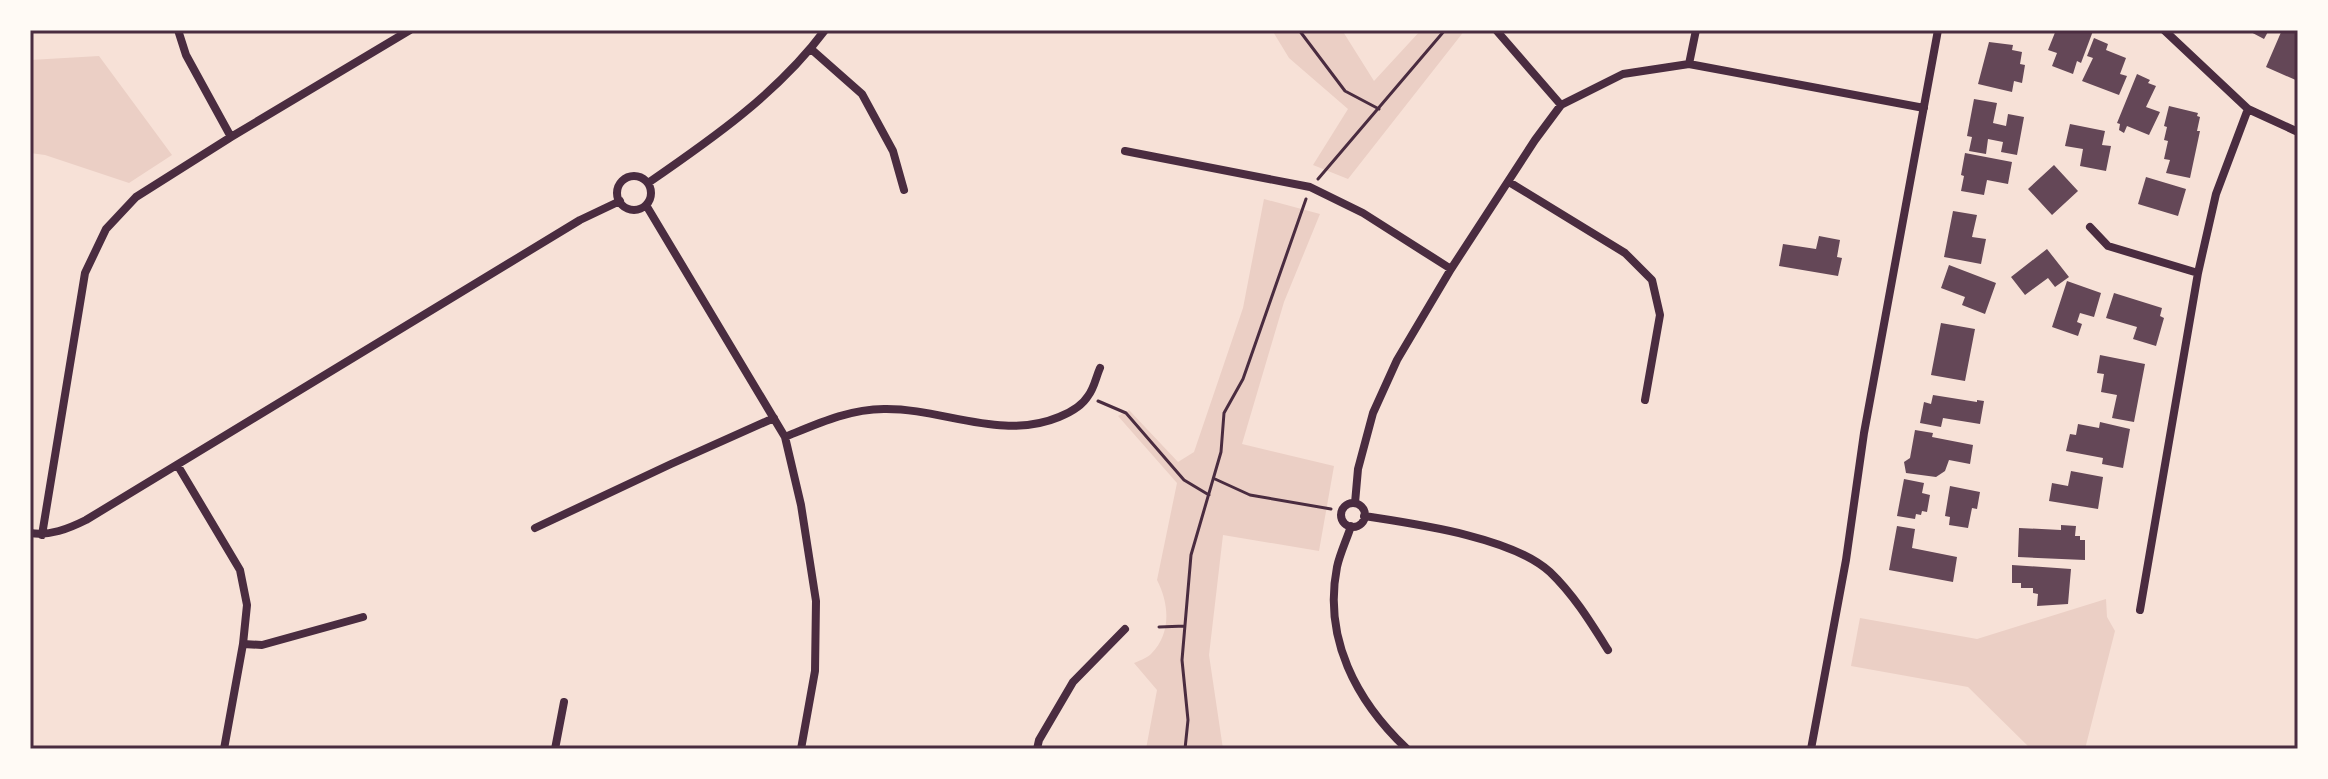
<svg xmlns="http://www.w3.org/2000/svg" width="2328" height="779" font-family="'Exo 2',sans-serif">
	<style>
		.green { fill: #ebcfc5 }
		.building { fill: #644757 }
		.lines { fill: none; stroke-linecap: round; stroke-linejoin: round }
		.path { stroke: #4a2c40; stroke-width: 3 }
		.minor { stroke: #4a2c40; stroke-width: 8 }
		.neatline { fill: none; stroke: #4a2c40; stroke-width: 3 }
	</style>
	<rect width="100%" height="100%" fill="#f7e1d7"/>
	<path class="green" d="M 1272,30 L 1342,30 L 1374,81 L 1421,30 L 1465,30 L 1348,179 L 1313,165 L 1348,109 L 1289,58 Z
		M 99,56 L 172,155 L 129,183 L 45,155 L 30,153 L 30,60 Z
		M 1264,199 L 1320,214 L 1284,302 L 1242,444 L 1334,466 L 1319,551 L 1223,535 L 1209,655 L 1223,749 L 1146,749 L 1157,690 L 1134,663 C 1139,661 1147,658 1151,654 C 1172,633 1169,603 1157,580 L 1177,483 L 1118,416 L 1129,410 L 1178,462 L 1194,452 L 1243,308 Z
		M 2106,599 L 2107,617 L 2115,631 L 2085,749 L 2031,749 L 1968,687 L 1851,666 L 1860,618 L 1977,639 Z"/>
	<path class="building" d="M 2056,30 L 2093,31 L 2081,63 L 2077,61 L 2073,74 L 2052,66 L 2057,53 L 2048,50 Z
		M 2247,30 L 2269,30 L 2264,39 Z
		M 2282,30 L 2298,30 L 2298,81 L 2266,67 Z
		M 2094,38 L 2108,44 L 2106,50 L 2126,58 L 2120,74 L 2127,76 L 2119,95 L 2082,81 L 2093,58 L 2087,56 Z
		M 1989,42 L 2013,45 L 2012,50 L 2022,52 L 2020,64 L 2025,65 L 2022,83 L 2014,81 L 2012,92 L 1978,84 Z
		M 2137,74 L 2150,80 L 2148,83 L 2156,86 L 2146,107 L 2160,112 L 2149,135 L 2127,126 L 2124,133 L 2119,130 L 2120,124 L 2117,123 Z
		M 1974,99 L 1997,103 L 1993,123 L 2006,126 L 2008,114 L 2024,117 L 2017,155 L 2001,152 L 2003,142 L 1988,139 L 1986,154 L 1969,151 L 1972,137 L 1967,136 Z
		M 2169,106 L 2198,113 L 2197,116 L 2200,117 L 2197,131 L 2200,131 L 2190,178 L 2166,173 L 2170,160 L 2164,159 L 2168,141 L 2164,140 L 2167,127 L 2164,126 Z
		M 2070,124 L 2105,131 L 2102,145 L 2111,146 L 2106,171 L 2080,166 L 2083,149 L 2065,146 Z
		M 1965,153 L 2012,162 L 2008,184 L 1987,180 L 1984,195 L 1961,191 L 1964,176 L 1961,175 Z
		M 2054,165 L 2078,191 L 2052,215 L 2028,189 Z
		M 2146,177 L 2186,189 L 2178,216 L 2138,204 Z
		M 1953,211 L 1977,215 L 1972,237 L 1986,239 L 1981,264 L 1944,257 Z
		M 1819,236 L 1840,240 L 1837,257 L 1842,258 L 1838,276 L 1779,266 L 1783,244 L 1816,249 Z
		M 2047,249 L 2069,277 L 2055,287 L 2048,278 L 2025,295 L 2011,277 Z
		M 1949,265 L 1996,283 L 1985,314 L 1962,305 L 1965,297 L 1941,288 Z
		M 2067,281 L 2101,293 L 2094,317 L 2080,313 L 2077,322 L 2082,324 L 2078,336 L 2052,327 Z
		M 2114,293 L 2162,308 L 2160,316 L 2164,318 L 2156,346 L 2133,339 L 2137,327 L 2106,318 Z
		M 1941,323 L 1975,329 L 1965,381 L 1931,375 Z
		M 2100,355 L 2145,364 L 2134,422 L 2112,418 L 2117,395 L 2101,392 L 2104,374 L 2097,373 Z
		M 1933,395 L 1977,402 L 1977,400 L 1984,401 L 1980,424 L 1943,418 L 1941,427 L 1920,423 L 1924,402 L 1931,404 Z
		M 2100,422 L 2130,429 L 2123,468 L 2102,464 L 2103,458 L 2066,451 L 2070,434 L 2076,435 L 2078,424 L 2099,428 Z
		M 1915,430 L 1933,433 L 1932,437 L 1973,445 L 1970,464 L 1949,460 L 1945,471 L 1936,477 L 1906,473 L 1904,462 L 1910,458 Z
		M 2071,471 L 2103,477 L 2098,509 L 2049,501 L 2052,483 L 2068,486 Z
		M 1904,479 L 1924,483 L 1922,493 L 1930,495 L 1927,512 L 1922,511 L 1921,515 L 1916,514 L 1915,519 L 1897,516 Z
		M 1950,486 L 1980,492 L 1977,509 L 1972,508 L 1968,528 L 1949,525 L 1950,517 L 1945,516 Z
		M 2061,525 L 2076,526 L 2075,536 L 2080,536 L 2080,540 L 2085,540 L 2085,560 L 2018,557 L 2019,528 L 2061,530 Z
		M 1897,526 L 1915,529 L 1912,548 L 1957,557 L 1953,582 L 1889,570 Z
		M 2012,565 L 2071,569 L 2068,604 L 2037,606 L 2038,594 L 2033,593 L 2033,588 L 2021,588 L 2021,583 L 2012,583 Z"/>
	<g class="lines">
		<path class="path" d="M 1299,30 L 1345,91 L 1379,109
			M 1318,179 L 1445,30
			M 1098,401 L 1126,413 L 1184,480 L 1209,495
			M 1215,479 L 1250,495 L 1331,509
			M 1159,627 L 1185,626
			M 1185,749 L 1188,720 L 1182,660 L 1191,555 L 1221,452 L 1224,413 L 1243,379 L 1306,199"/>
		<path class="minor" d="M 178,30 L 186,55 L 231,137
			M 1496,30 L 1561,105
			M 2164,30 L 2248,109 L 2298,132
			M 811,49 L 862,94 L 893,151 L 904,190
			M 1689,64 L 1696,30
			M 1125,151 L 1310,187 L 1363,213 L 1451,269
			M617 193a17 17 0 1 1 34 0a17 17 0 1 1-34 0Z
			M 1509,182 L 1625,253 L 1652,280 L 1660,315 L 1645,400
			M 648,183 C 712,139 778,93 825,30
			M 646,205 L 785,437 L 801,505 L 816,601 L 815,671 L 801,749
			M 2090,227 L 2108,246 L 2198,273
			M 785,437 C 817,424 849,409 884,409 C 942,408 1002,441 1059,417 C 1069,413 1082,406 1088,396 C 1094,389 1096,377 1100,368
			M 178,466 L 240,570 L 247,605 L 243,644 L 224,749
			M 1355,503 L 1358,469 L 1373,413 L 1397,360 L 1451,269 L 1535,140 L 1561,105 L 1623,74 L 1689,64 L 1924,108
			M1341 515a12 12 0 1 1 24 0a12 12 0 1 1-24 0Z
			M 1364,516 C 1416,524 1512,537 1550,572 C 1574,595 1591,623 1608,650
			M 1351,526 C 1347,539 1340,553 1337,567 C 1323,638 1356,701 1407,749
			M 535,528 L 671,464 L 774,418
			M 30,533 C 50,536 68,529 86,520 L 580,220 L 620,201
			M 42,535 L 85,273 L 106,229 L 136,197 L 231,137 L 410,30
			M 2140,610 L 2198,273 L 2216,194 L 2248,109
			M 243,644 L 262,645 L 363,617
			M 555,749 L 564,702
			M 1037,749 L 1039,740 L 1073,682 L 1125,629
			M 1811,749 L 1846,560 L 1864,433 L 1938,30"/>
	</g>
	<rect width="2328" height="779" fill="none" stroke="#fffaf5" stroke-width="64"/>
	<rect x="32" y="32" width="2264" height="715" class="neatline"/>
</svg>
